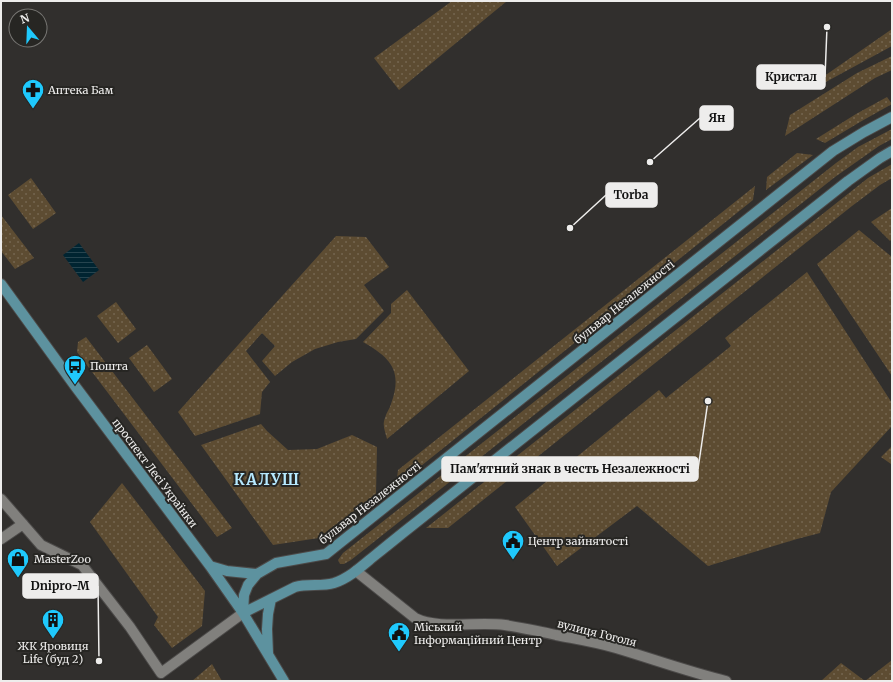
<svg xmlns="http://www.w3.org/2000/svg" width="893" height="682" font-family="Merriweather,serif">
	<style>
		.grass { fill: url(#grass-dots) }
		.water { fill: url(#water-rules) }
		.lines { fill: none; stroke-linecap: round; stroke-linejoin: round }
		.street-casing { stroke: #4c4a49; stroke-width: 12 }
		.secondary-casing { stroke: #4c4a49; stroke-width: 12 }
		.street { stroke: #81807d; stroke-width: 10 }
		.secondary { stroke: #5d929f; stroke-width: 10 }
		.labels { text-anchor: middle; stroke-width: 4; stroke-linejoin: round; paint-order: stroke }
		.poi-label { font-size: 11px; fill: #eeedec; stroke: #272623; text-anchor: start }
		.street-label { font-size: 11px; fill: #eeedec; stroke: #272623 }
		.district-label { font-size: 15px; font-weight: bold; letter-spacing: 1px; fill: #b6e9ff; stroke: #272623 }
		.leader { fill: none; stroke: #eeedec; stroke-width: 1.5 }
		.callout-dot { fill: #eeedec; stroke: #272623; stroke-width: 1.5 }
		.callout { fill: #eeedec; stroke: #eeedec; stroke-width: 1.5 }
		.callout-label { font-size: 12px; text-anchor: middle; font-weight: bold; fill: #111 }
	</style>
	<defs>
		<pattern id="grass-dots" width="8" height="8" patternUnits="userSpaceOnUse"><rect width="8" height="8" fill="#5d4c32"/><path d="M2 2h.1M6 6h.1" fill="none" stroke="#756650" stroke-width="1.8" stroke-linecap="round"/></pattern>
		<pattern id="water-rules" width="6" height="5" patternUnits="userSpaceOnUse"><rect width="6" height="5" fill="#002431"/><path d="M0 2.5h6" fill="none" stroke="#26444f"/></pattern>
	</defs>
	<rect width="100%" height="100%" fill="#312f2d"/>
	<path class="grass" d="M 452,1 L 507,1 L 399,90 L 374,58 Z
		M 892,29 L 892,46 L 824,83 L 820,79 Z
		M 892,56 L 892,70 L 875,78 L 785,136 L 790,115 L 857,73 Z
		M 887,97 L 892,104 L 860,122 L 825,143 L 816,139 L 856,114 Z
		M 892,129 L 892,139 L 879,146 L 835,177 L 351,560 L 344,564 L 340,564 L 338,560 L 343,553 L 836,163 L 858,147 Z
		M 797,153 L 813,155 L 766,190 L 767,177 Z
		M 892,164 L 892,178 L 880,185 L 852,206 L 448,528 L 426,528 L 844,197 L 868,178 Z
		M 31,178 L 56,213 L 33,229 L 8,195 Z
		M 755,186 L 753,200 L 396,486 L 398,470 Z
		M 892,208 L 892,239 L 890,241 L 871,222 Z
		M 1,215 L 34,258 L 15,269 L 1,251 Z
		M 859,230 L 892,257 L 892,376 L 817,264 Z
		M 336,236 L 366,237 L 389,267 L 364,285 L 384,311 L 356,339 L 338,342 L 315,349 L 292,362 L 275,376 L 262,361 L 275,346 L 262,333 L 246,351 L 270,382 L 262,392 L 260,414 L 195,436 L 178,412 Z
		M 807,272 L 892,403 L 892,426 L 831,492 L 820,533 L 797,539 L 708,566 L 637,506 L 557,566 L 515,507 L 659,390 L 666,398 L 731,346 L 725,338 Z
		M 407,290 L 469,371 L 387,439 C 385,431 382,425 385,418 C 386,413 390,408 391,404 C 403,371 391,358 363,342 L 391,313 L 391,304 Z
		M 116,302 L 136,329 L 118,343 L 97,316 Z
		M 86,337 L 232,528 L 217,537 L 77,352 L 78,342 Z
		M 147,345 L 172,379 L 154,392 L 129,358 Z
		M 261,424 L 267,431 L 288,450 L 317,449 L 352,435 L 377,447 L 376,494 L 319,538 L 273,545 L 201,445 Z
		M 892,446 L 892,466 L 891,464 L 881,457 Z
		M 122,483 L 205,591 L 202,626 L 172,648 L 154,625 L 158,617 L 90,522 Z
		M 892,660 L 892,681 L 821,681 L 841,663 L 865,681 Z
		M 212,664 L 222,681 L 192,681 Z"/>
	<path class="water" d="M 79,243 L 99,270 L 83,282 L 63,255 Z"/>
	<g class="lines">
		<g class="street-casing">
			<path id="street" d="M 1,499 L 41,545 L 82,565 L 130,627 L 161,673 L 243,613
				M 1,539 L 23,524
				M 356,571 L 415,618 C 439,630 478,621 505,625 C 522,628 539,631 556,635 C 576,639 596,642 616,648 C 653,659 689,672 726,681"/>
		</g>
		<g class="secondary-casing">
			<path id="secondary" d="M 1,284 L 75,386 L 210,566 L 243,613 L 284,681
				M 210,566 L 227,571 L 257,574
				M 243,613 L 244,595 L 248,585 L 257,574 L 276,563 L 326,554 L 385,507 L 833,151 L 864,132 L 892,117
				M 243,613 L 295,587 C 308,583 321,587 334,583 C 349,578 361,567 373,557 C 383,549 394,540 404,532 L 848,181 L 880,158 L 892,151
				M 268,653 L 267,629 L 268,614 L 271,599"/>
		</g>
		<use href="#street" class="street"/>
		<use href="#secondary" class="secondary"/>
	</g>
	<defs>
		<g id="pharmacy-pin" transform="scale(1.15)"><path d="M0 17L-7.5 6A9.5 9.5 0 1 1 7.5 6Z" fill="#1fc9fd" stroke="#272623"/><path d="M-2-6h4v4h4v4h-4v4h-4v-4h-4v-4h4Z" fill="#111"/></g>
		<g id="bus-pin" transform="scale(1.15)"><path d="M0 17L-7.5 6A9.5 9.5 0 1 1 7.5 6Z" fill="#1fc9fd" stroke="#272623"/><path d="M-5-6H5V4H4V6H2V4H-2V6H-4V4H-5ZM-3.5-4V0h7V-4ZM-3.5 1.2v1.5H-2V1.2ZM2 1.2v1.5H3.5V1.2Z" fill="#111"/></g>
		<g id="civic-pin" transform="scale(1.15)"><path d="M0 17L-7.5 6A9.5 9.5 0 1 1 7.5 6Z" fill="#1fc9fd" stroke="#272623"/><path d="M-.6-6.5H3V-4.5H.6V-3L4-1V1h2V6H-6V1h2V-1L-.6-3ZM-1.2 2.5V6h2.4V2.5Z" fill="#111"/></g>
		<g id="shop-pin" transform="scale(1.15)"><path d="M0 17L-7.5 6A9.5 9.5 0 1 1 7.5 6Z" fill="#1fc9fd" stroke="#272623"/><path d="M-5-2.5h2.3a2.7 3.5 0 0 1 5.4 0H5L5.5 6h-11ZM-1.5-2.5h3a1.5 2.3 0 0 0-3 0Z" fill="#111"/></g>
		<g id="building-pin" transform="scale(1.15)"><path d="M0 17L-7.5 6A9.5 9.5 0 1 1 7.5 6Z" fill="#1fc9fd" stroke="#272623"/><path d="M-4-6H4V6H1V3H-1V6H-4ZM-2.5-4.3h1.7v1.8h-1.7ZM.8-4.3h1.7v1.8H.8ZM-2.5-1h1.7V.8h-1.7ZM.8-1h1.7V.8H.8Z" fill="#111"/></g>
	</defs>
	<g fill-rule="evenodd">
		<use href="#pharmacy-pin" x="33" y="90"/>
		<use href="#bus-pin" x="75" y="366"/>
		<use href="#civic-pin" x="513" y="541"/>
		<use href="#shop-pin" x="18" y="559"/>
		<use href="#building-pin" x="53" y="620"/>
		<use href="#civic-pin" x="399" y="633"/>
	</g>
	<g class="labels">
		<g class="poi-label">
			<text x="48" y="94">Аптека Бам</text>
			<text x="90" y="370">Пошта</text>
			<text x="528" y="545">Центр зайнятості</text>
			<text x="34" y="563">MasterZoo</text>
			<text x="414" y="631">Міський<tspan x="414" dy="13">Інформаційний Центр</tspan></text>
			<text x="53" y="650" text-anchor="middle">ЖК Яровиця<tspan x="53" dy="13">Life (буд 2)</tspan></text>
		</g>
		<g class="street-label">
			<text transform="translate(624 302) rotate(-39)" y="4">бульвар Незалежності</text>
			<text transform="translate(155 473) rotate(53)" y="4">проспект Лесі Українки</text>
			<text transform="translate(370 503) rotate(-38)" y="4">бульвар Незалежності</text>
			<text transform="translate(597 633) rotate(14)" y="4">вулиця Гоголя</text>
		</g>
		<g class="district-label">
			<text x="267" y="485">КАЛУШ</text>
		</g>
	</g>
	<path class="leader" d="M827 27L825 77M650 162L700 118M570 228L606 195M708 401L698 469M99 661L98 586"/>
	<g class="callout-dot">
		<circle cx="827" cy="27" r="4"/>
		<circle cx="650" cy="162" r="4"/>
		<circle cx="570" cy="228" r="4"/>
		<circle cx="708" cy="401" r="4"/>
		<circle cx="99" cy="661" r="4"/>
	</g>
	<g class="callout">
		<rect x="757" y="65" width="68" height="24" rx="4"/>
		<rect x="700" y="106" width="33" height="24" rx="4"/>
		<rect x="606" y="183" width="51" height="24" rx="4"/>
		<rect x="442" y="457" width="256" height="24" rx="4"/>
		<rect x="23" y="574" width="75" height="24" rx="4"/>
	</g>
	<g class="callout-label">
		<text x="791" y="81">Кристал</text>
		<text x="717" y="122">Ян</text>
		<text x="631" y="199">Torba</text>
		<text x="570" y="473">Пам'ятний знак в честь Незалежності</text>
		<text x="60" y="590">Dnipro-M</text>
	</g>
	<rect width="893" height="682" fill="none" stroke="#eeedec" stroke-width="4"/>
	<g transform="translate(28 28) rotate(341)"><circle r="19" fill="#272623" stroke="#777673"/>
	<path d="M0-3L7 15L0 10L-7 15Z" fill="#1fc9fd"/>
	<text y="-6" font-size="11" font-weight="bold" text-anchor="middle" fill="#eeedec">N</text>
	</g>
</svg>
